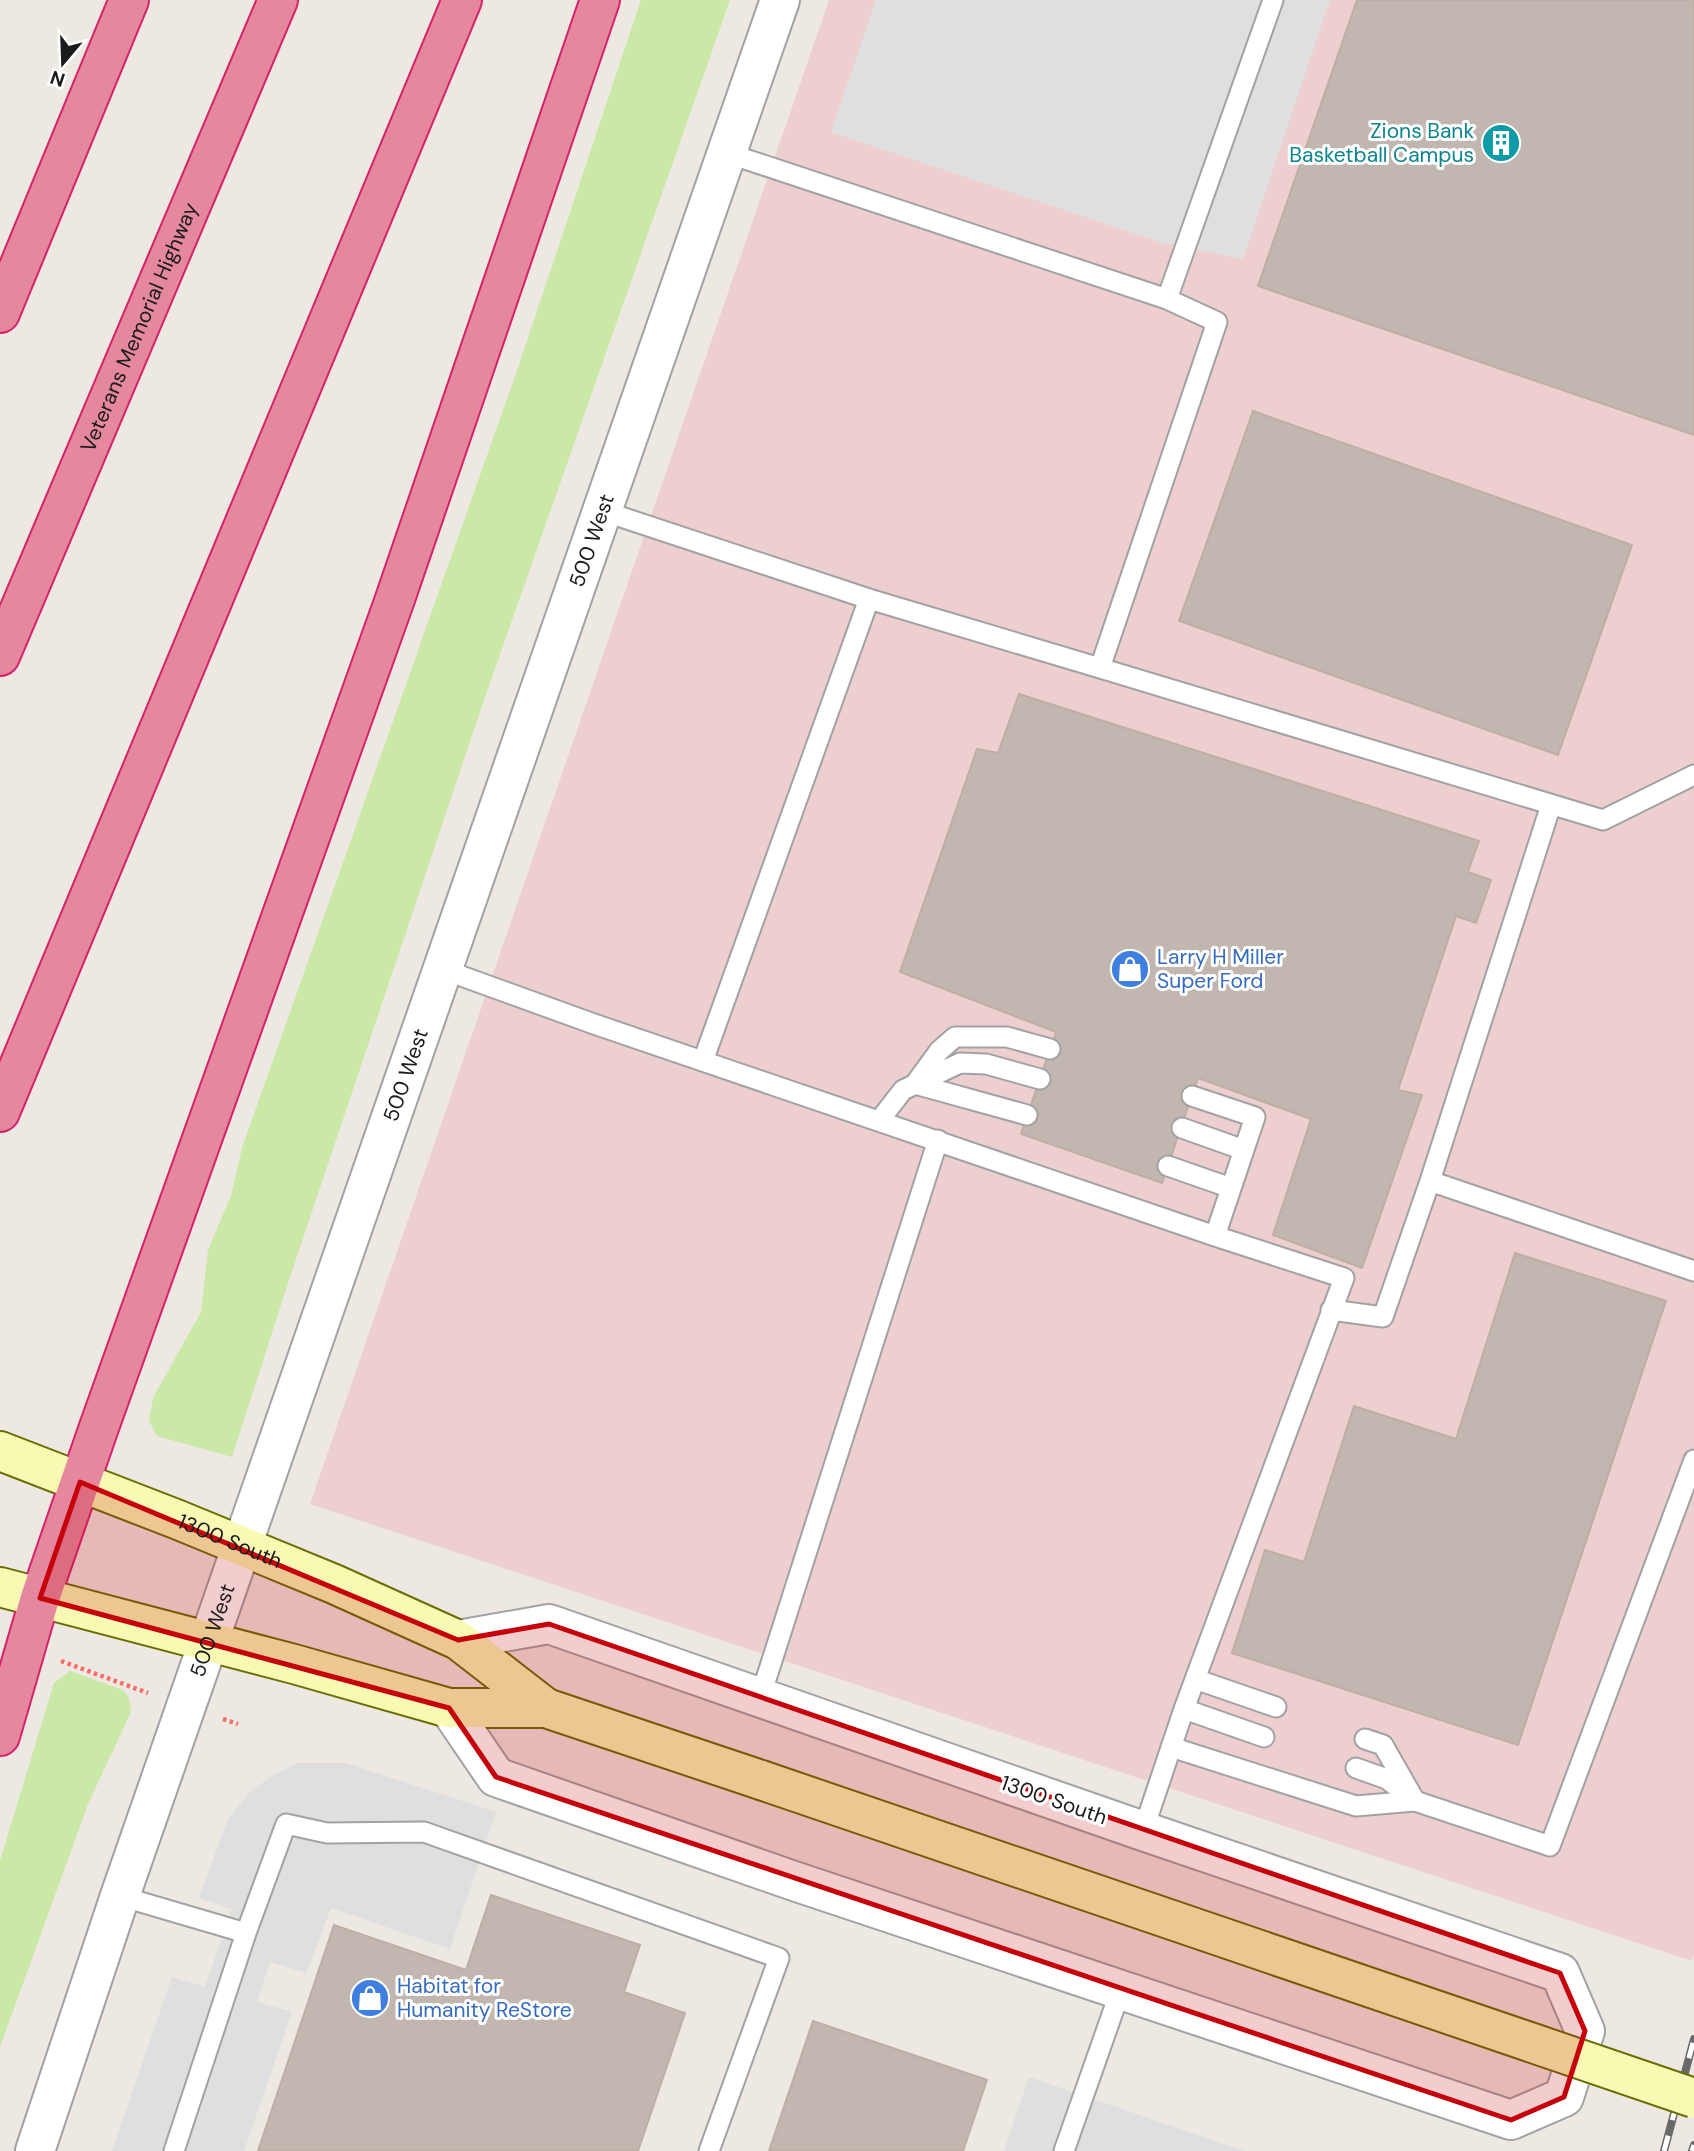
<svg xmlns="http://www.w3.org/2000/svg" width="1694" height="2151" font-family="'DM Sans',sans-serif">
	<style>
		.commercial { fill: #eecfd0 }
		.grass { fill: #cae8a6 }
		.parking { fill: #dfdfdf }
		.building { fill: #c1b7b0; stroke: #beaea3; stroke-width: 2 }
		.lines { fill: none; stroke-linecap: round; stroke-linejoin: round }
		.service-casing { stroke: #a2a2a2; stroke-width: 23 }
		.minor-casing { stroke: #a2a2a2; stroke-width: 42 }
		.secondary-casing { stroke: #696f05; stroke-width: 42 }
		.motorway-casing { stroke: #d42469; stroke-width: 42 }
		.path { stroke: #f86e66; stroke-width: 4.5; stroke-dasharray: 3.5 3.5; stroke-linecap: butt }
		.service { stroke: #fff; stroke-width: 19 }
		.minor { stroke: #fff; stroke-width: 38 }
		.secondary { stroke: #f8f9b3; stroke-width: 38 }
		.motorway { stroke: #e5889e; stroke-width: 38 }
		.rail-casing { stroke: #696969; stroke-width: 8 }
		.rail { stroke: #fff; stroke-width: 5; stroke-dasharray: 16; stroke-linecap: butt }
		.secondary-bridge-casing { stroke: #696f05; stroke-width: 42; stroke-linecap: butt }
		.secondary-bridge { stroke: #f8f9b3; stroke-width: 38 }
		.marked { fill: #c5010b; fill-opacity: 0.2; stroke: #c5010b; stroke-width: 5; stroke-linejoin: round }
		.labels { text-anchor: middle; stroke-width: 6; stroke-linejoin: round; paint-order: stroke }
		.culture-label { font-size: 21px; fill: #0d838f; stroke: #fff; text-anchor: end }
		.street-label { font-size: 21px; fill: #1b1b1b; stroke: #fff }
		.shop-label { font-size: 21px; fill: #366cbe; stroke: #fff; text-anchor: start }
	</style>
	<rect width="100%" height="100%" fill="#ede8e1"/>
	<path class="commercial" d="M 829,0 L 1694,0 L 1694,1955 L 1692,1961 L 310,1504 Z"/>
	<path class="grass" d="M 641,0 L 730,0 L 485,697 L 289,1280 L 232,1457 L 157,1436 L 149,1421 L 153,1398 L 201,1312 L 208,1250 L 231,1196 L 242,1148 L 518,368 Z
		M 70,1671 L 123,1690 L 129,1698 L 131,1712 L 88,1804 L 0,2047 L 0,1861 L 54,1683 Z"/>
	<path class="parking" d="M 876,0 L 1330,0 L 1243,259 L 1163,243 L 831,132 Z
		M 297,1763 L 346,1763 L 496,1812 L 450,1949 L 331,1908 L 306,1973 L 270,1962 L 257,2002 L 292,2012 L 244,2151 L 112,2151 L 172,1977 L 205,1987 L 232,1909 L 199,1898 L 228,1819 L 250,1792 L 269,1778 Z
		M 1029,2077 L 1244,2151 L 1004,2151 Z"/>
	<path class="building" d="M 1357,0 L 1694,0 L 1694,435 L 1258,286 Z
		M 1253,411 L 1632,545 L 1558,755 L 1179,621 Z
		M 1019,694 L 1479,841 L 1468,872 L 1491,880 L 1476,923 L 1456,916 L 1398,1090 L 1422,1095 L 1362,1268 L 1273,1235 L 1311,1119 L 1198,1078 L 1162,1183 L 1021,1134 L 1056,1032 L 900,972 L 977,749 L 998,753 Z
		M 1515,1253 L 1666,1301 L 1518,1745 L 1232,1653 L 1265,1550 L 1304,1562 L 1354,1406 L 1456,1439 Z
		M 491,1895 L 640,1945 L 624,1992 L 685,2013 L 638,2151 L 258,2151 L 334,1925 L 466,1970 Z
		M 813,2021 L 987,2080 L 963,2151 L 769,2151 Z"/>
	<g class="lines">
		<g class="service-casing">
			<path id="service" d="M 727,153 L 1167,299 L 1273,0
				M 603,511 L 869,599 L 1100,668 L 1217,322 L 1167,299
				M 1100,668 L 1603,820 L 1694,775
				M 442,969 L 594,1024 L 1215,1236 L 1344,1278 L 1184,1709 L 1143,1831
				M 703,1061 L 869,599
				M 1192,1096 L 1255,1117 L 1215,1236
				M 1027,1115 L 915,1084 L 939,1051 L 955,1037 L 1007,1037 L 1050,1049
				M 879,1121 L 903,1090 L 960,1063 L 986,1064 L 1040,1079
				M 1182,1128 L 1244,1150
				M 1168,1166 L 1231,1188
				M 1430,1181 L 1694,1271
				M 1331,1310 L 1383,1317 L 1430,1181 L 1551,805
				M 1195,1679 L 1276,1707
				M 760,1698 L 938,1140
				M 1184,1709 L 1264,1737
				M 1365,1739 L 1383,1745 L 1415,1801
				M 1171,1747 L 1356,1806 L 1415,1801 L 1550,1846 L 1694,1460
				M 1356,1768 L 1387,1779 L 1406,1794
				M 120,1896 L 246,1933 L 174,2151
				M 246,1933 L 286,1824 L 327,1833 L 424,1832 L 779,1958 L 709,2151
				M 1064,2151 L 1121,1989"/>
		</g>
		<g class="minor-casing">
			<g id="minor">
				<path d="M 449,1708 L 496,1777 L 791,1880 L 1511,2120 L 1564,2097 L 1585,2031 L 1560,1973 L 1143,1831 L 549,1624 L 458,1640"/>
				<path id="s1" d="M 35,2151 L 120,1896 L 780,0"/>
			</g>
		</g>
		<g class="secondary-casing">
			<g id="secondary">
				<path id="s2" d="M 0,1451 L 176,1519 L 334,1584 L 458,1640 L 546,1708"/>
				<path d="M 0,1587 L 294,1664 L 449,1708 L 546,1708 L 761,1780"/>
			</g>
		</g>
		<g class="motorway-casing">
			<g id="motorway">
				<path d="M 0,313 L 129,0"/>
				<path id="s3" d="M 0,656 L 278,0"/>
				<path d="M 0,1112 L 462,0"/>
				<path d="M 0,1736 L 40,1598 L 98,1430 L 395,599 L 600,0"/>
			</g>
		</g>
		<path class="path" d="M 61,1661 L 148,1693
			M 223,1719 L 238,1724"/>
		<use href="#service" class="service"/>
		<use href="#minor" class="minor"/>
		<use href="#secondary" class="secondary"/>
		<use href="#motorway" class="motorway"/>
		<g class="rail-casing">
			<path id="rail" d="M 1664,2151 L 1694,2039
				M 1692,2151 L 1694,2145"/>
		</g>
		<use href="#rail" class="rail"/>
		<g class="secondary-bridge-casing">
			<path id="secondary-bridge" d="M 761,1780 L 1694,2098"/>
		</g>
		<use href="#secondary-bridge" class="secondary-bridge"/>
	</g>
	<path class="marked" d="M 80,1482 L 458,1640 L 549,1624 L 1560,1973 L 1585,2031 L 1564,2097 L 1511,2120 L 496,1777 L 449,1708 L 40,1598 Z"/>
	<defs>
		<g id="building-disc" transform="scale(2.0125)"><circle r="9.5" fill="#0f9aa8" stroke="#fff"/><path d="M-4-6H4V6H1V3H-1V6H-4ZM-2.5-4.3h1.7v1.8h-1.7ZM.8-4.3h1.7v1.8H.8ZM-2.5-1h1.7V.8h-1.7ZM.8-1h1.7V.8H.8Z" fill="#fff"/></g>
		<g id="shop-disc" transform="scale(2.0125)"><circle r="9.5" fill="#3f7fe0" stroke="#fff"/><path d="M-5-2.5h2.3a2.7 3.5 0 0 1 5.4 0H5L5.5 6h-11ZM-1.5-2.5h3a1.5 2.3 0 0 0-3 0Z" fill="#fff"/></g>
	</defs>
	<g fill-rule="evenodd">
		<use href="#building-disc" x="1501" y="143"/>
		<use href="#shop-disc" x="1130" y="969"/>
		<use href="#shop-disc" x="370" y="1998"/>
	</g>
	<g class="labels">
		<g class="culture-label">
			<text x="1474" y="138">Zions Bank<tspan x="1474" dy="24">Basketball Campus</tspan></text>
		</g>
		<g class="street-label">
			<text dy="7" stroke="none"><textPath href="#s3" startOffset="357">Veterans Memorial Highway</textPath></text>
			<text dy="7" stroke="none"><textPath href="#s1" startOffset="1704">500 West</textPath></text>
			<text dy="7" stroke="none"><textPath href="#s1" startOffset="1138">500 West</textPath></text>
			<text dy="7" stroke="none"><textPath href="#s2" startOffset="247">1300 South</textPath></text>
			<text dy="7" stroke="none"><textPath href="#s1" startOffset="550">500 West</textPath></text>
			<text transform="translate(1054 1800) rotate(19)" y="7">1300 South</text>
		</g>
		<g class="shop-label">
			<text x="1157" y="964">Larry H Miller<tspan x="1157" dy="24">Super Ford</tspan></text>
			<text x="397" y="1993">Habitat for<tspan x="397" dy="24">Humanity ReStore</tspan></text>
		</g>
	</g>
	<g transform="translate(63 63) rotate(199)" stroke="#ffffff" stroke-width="5" paint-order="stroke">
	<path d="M0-5L12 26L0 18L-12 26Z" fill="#1b1b1b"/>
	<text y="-10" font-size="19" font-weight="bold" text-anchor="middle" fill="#1b1b1b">N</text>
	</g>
</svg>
